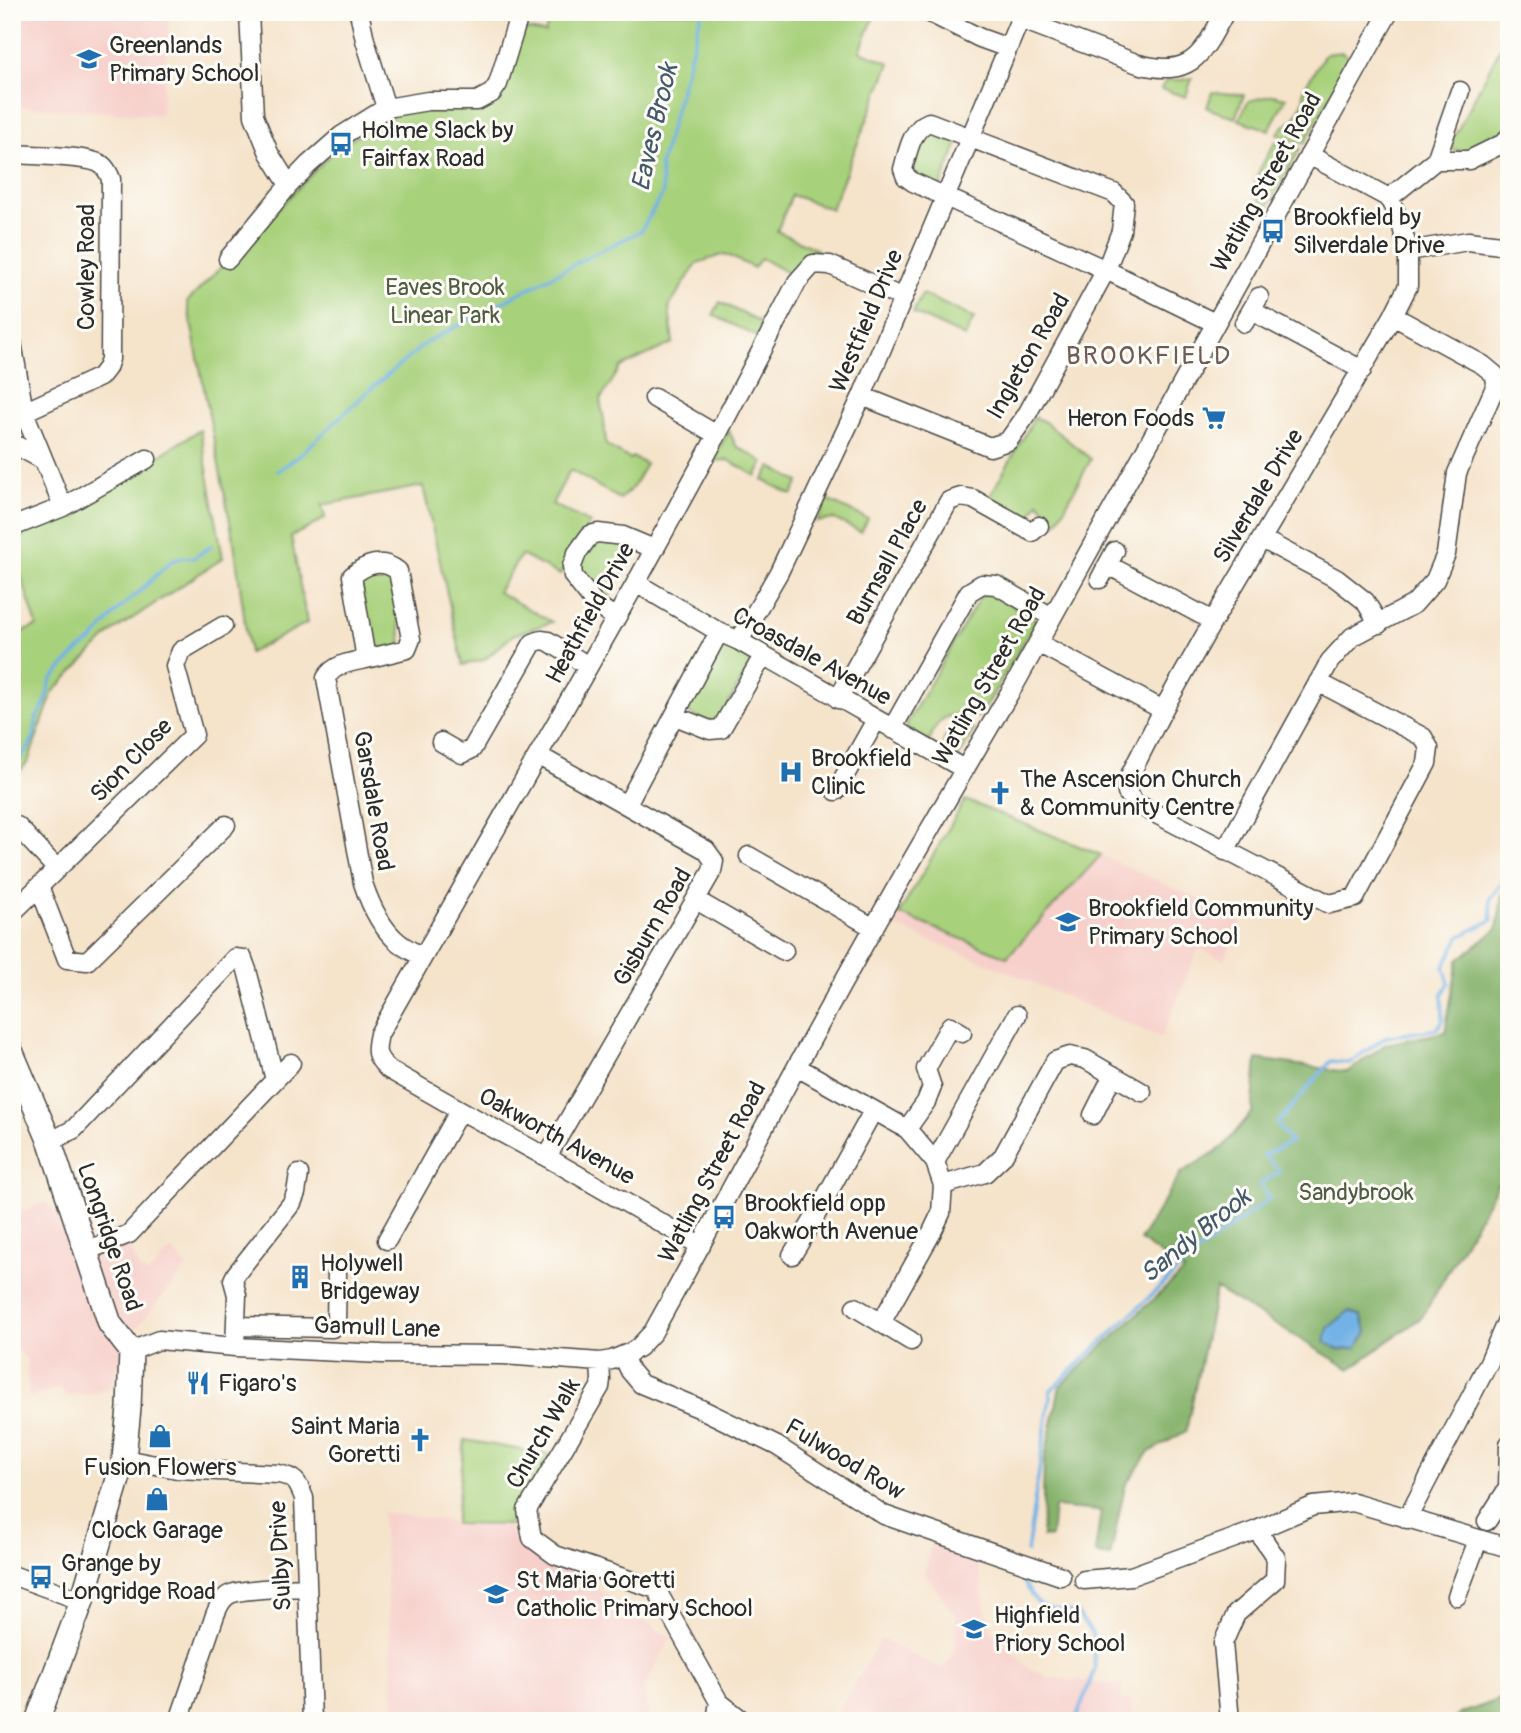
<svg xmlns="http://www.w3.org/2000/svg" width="1521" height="1733" font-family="Pangolin,sans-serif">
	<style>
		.built { fill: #f7d0cb }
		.green { fill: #a8d17c; stroke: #6a7e54; stroke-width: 2 }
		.forest { fill: #86b36c; stroke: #586f4c; stroke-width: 2 }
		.water { fill: #72b2e6; stroke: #4e6e88; stroke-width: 2 }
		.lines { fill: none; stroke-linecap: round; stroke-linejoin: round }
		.stream { stroke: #72b2e6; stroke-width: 3.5 }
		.minor-casing { stroke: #494743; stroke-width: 21 }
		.major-casing { stroke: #494743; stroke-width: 26 }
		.minor { stroke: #fff; stroke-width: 18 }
		.major { stroke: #fff; stroke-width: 23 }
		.labels { text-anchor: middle; stroke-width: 6; stroke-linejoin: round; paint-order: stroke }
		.poi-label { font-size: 24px; fill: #2b2b2b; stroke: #fdfcf7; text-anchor: start }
		.street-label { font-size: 24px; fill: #2b2b2b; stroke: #fdfcf7 }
		.park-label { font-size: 24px; fill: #505d43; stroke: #fdfcf7 }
		.water-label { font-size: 26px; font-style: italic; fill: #445a6c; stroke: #fdfcf7 }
		.neighbourhood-label { font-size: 26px; letter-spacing: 2px; fill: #6e5b58; stroke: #fdfcf7 }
	</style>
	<rect width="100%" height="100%" fill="#fdfcf7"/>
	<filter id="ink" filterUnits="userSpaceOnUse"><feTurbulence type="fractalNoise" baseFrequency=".0143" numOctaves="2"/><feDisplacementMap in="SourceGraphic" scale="14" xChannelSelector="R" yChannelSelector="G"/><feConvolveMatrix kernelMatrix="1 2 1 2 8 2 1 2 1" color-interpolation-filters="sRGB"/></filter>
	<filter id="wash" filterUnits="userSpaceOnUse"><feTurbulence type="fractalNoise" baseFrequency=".00686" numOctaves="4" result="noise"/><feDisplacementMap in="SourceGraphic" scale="28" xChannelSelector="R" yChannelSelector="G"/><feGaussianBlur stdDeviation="1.57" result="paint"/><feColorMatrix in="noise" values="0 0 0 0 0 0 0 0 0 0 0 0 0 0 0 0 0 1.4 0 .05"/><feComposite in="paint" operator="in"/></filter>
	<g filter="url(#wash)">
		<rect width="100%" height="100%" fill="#f5e3ca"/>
		<path class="built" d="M 12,12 L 170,12 L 161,115 L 12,106 Z
			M 965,800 L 1101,855 L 1242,919 L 1224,960 L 1199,948 L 1161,1038 L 997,967 L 893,926 Z
			M 45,1202 L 94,1244 L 129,1248 L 139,1269 L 148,1274 L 171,1250 L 188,1266 L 137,1327 L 109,1389 L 84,1395 L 66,1396 L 60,1388 L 29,1397 L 26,1358 L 12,1347 L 12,1215 Z
			M 382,1512 L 447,1521 L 455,1526 L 505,1527 L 671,1638 L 645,1686 L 649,1721 L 395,1721 Z
			M 932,1539 L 980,1555 L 979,1568 L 984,1605 L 989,1623 L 996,1636 L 1028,1667 L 1045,1675 L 1045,1677 L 1122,1685 L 1122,1700 L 1129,1698 L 1135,1721 L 832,1721 L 881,1639 L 943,1669 L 952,1656 L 955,1648 L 956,1617 L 925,1573 Z"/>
		<path class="green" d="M 551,12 L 876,12 L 860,51 L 890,63 L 831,209 L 792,195 L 777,231 L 818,250 L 791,275 L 761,258 L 754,268 L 725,254 L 697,263 L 669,307 L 673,343 L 621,367 L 600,400 L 604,420 L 606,445 L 630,459 L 632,457 L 646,464 L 633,487 L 620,499 L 570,470 L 552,504 L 590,523 L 560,575 L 521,555 L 498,592 L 552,622 L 513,635 L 484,660 L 463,665 L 423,486 L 322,505 L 325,518 L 307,529 L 291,536 L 307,623 L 249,653 L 234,542 L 187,302 L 340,145 L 413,105 L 487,107 L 503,89 L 523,29 L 545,33 Z
			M 1509,31 L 1509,133 L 1469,152 L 1454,150 L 1451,146 L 1452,141 Z
			M 1342,52 L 1351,58 L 1304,144 L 1277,134 L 1284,126 L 1294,120 L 1304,100 L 1303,90 L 1325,54 Z
			M 1192,78 L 1186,97 L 1161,89 L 1166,80 L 1182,80 Z
			M 1212,92 L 1244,95 L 1235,118 L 1207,108 Z
			M 1273,95 L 1286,98 L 1269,130 L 1239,120 L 1248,101 Z
			M 933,129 L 959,141 L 939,190 L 912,176 L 909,165 L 924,132 Z
			M 1275,143 L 1300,149 L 1268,206 C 1239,194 1265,160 1275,143 Z
			M 922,294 L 974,318 L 965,337 L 913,313 Z
			M 720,302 L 767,326 L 760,338 L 713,315 Z
			M 1035,417 L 1045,422 L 1091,459 L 1056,524 L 1039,502 L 1025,524 L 987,501 Z
			M 200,430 L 223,558 L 112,632 L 53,692 L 28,762 L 12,780 L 12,636 L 37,626 L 12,548 L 12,541 L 70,511 Z
			M 729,431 L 736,446 L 764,462 L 756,476 L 728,460 L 712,461 Z
			M 771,467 L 799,482 L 792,495 L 763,480 Z
			M 827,500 L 868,519 L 861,532 L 834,519 L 817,522 Z
			M 589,540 L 611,540 L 637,549 L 606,603 L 579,579 L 578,559 Z
			M 384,575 L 392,577 L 402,643 L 397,648 L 371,648 L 357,586 L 361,578 Z
			M 990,593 L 1034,617 L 1035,622 L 981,715 L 978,717 C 950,712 937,714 929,743 L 911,733 L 906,725 L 980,597 Z
			M 725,644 L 749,658 L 749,666 L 722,716 L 713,724 L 690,714 L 687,707 L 718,648 Z
			M 957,729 L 975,729 L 957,760 C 943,747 936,739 957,729 Z
			M 965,800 L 1101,855 L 1007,957 L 899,914 Z
			M 465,1440 L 551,1455 L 510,1525 L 455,1524 Z"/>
		<path class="forest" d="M 1509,890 L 1509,1186 L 1498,1184 L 1422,1317 L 1350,1369 L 1216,1289 L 1186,1431 L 1148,1453 L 1125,1486 L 1110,1557 L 1095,1553 L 1101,1511 L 1054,1507 L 1051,1538 L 1042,1537 L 1044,1462 L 1060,1386 L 1184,1271 L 1140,1240 L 1181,1173 L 1223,1147 L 1252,1112 L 1257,1059 L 1347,1072 L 1386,1044 L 1445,1032 L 1458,960 L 1497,929 L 1502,895 Z
			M 1509,1696 L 1509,1721 L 1451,1721 L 1460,1714 Z"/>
		<path class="water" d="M 1349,1311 L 1361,1316 L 1367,1332 L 1356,1348 L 1339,1350 L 1325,1342 L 1328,1328 Z"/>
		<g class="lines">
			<path class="stream" d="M 278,471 L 299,456 L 365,394 L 427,342 L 590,256 L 641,231 L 663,193 L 660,166 L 702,12
				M 12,767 L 29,747 L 34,735 L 37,717 L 45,703 L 51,680 L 77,652 L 93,640 L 119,609 L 140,591 L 170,562 L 182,557 L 194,558 L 211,546
				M 1027,1552 L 1051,1390 L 1195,1254 L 1269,1199 L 1260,1184 L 1280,1171 L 1264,1155 L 1291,1142 L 1277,1124 L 1331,1061 L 1349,1063 L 1386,1037 L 1437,1029 L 1443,1020 L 1442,995 L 1449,983 L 1444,967 L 1459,937 L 1492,920 L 1490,898 L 1509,875
				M 1023,1575 L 1022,1578 C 1037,1610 1044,1608 1077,1613 L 1092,1633 L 1095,1669 L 1075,1721"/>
		</g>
	</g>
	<g filter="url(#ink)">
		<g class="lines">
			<g class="minor-casing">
				<path id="minor" d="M 249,12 L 254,116 L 269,153 L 289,185
					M 359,12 L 365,40 L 386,108
					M 928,12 L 980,38 L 1008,48
					M 1020,19 L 1138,64 C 1192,78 1202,55 1225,12
					M 12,154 C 30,155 91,156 102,165 C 107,169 109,174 111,179 L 110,359 L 107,368 L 100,377 L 24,412
					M 1309,155 L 1389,198 L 1401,223 L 1408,251 L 1408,286 L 1393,316 L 1213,621 L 1163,710 L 1127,781 L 1127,793 L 1135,803 L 1329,904 L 1355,898 L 1427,763 L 1429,748 L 1423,737 L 1318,682
					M 1436,160 L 1469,160 L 1504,143 L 1509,137
					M 1389,198 L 1436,160 L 1460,91
					M 1408,251 L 1468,241 L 1509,246
					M 228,259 L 289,185 L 308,165 L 341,136 L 386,108 L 428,101 L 477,101 L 492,93 L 498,84 L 520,12
					M 1252,311 L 1362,370
					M 1244,323 L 1259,297
					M 12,342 L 24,412 L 63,507
					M 862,396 L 990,447 L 1008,441 L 1026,416 L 1106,270 L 1121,231 L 1124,203 L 1114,193 L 929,122 C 911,129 908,152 903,169 L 906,177 L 913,182 L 1106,270 L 1215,323
					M 654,398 L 717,435
					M 12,443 L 43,460
					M 12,527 L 63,507 L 147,459
					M 1262,539 L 1337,579 L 1365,601 L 1379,624
					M 1108,565 L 1213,621
					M 1100,579 L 1115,551
					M 636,583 L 719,632 L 739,641 L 964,769
					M 615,617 L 596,605 L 573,576 L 572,566 L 577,553 L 590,535 L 598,533 L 623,536 L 654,549
					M 739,641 L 779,572 L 862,396 L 1023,12
					M 1038,643 L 1163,710
					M 366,659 L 407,649 L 411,639 L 398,571 C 382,558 366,564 352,576 L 366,659 C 351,662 334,664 326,678 L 363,883 C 370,904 380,927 398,942 C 405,948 414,952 422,957
					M 838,699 L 949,501 L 961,497 L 973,499 L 1032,532 L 1039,526
					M 675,716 L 710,730 L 721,729 L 763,656
					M 892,729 L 969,592 L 982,584 L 996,585 L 1052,617
					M 441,742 L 462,754 L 472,749 L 533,643 L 541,640 L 548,641 L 588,666
					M 539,756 L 706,850 L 714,861 L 712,871 L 547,1157
					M 836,791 L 876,720
					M 627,804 L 719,632
					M 17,826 L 57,869
					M 1225,851 L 1330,661 L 1352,637 L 1414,604 L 1435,580 L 1446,554 L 1457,473 L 1496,385 L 1495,375 L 1483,365 L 1393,316
					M 749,856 L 874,928
					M 39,886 L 67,959 L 87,961 L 226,825
					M 696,900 L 784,951
					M 12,913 L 194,735 L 175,666 L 181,651 L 223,626
					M 797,1067 L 907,1129 L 935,1162 L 943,1185 L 941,1213 L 932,1232 L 881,1323
					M 1093,1115 L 1113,1075
					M 907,1129 L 926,1102 L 932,1087 L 926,1069 L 950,1026 L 962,1033
					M 50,1142 L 74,1129 L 235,958 L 243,959 L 247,970 L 275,1080
					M 935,1162 L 1017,1015
					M 943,1185 L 985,1173 L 1003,1156 L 1055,1061 L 1070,1056 L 1085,1059 L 1142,1092
					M 387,1240 L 460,1110
					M 701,1246 L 557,1163 L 460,1110 L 388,1069 C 375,1056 375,1052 379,1034 L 636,583 L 717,435 L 797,282 L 813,264 L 830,265 L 903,298
					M 86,1251 L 129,1234 L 291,1063
					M 792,1255 L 812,1222 L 873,1111
					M 855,1307 L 911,1341
					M 236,1326 L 332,1328 L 336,1323 L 337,1269
					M 235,1347 L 237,1295 L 233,1280 L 236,1274 L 292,1203 L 296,1193 L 299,1174
					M 131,1351 L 159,1340 L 235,1347 L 382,1354 L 503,1355 L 600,1362 L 612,1360 L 631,1352 L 639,1347 L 653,1332 C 702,1244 749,1155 797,1066 C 867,937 940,810 1015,684 L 1389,12
					M 623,1356 L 630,1371 L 641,1384 L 701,1409 L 777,1446 L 884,1515 L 1061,1576
					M 600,1362 L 601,1380 L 600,1387 L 527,1510 L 532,1538 L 555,1555 L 656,1589 L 719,1702 L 716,1721
					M 124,1459 L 177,1469 L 278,1474 C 295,1477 298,1482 304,1498 L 312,1721
					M 1407,1519 L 1489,1362 L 1509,1315
					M 1487,1521 L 1508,1488 L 1509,1444
					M 12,1575 L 82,1601
					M 1084,1580 L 1131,1576 L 1257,1530 L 1313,1506 L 1353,1502 L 1509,1548
					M 1457,1596 L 1478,1540
					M 719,1702 L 743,1721
					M 179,1721 L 215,1615 C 218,1608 220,1601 227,1596 C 237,1588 291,1588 307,1587
					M 1230,1721 L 1223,1643 L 1236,1614 L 1275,1580 L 1276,1558 L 1257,1530"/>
			</g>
			<g class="major-casing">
				<path id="major" d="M 12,1053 L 50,1142 L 110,1324 L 131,1351 L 129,1408 L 124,1459 L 82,1601 L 37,1721"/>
			</g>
			<use href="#minor" class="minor"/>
			<use href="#major" class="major"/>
		</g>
	</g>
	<defs>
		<g id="school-bare" transform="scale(1.89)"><path d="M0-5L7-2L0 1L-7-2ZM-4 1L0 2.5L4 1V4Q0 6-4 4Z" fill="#1f6fb2" stroke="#fdfcf7" stroke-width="2.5" paint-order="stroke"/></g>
		<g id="bus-bare" transform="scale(1.89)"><path d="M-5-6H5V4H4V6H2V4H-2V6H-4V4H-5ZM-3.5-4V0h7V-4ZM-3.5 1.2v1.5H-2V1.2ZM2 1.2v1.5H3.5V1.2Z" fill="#1f6fb2" stroke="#fdfcf7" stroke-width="2.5" paint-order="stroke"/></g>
		<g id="supermarket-bare" transform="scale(1.89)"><path d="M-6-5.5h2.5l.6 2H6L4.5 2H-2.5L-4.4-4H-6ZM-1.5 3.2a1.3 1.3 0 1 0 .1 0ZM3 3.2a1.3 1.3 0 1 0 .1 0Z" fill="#1f6fb2" stroke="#fdfcf7" stroke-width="2.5" paint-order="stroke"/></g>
		<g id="hospital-bare" transform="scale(1.89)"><path d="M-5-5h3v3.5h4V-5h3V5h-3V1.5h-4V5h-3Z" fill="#1f6fb2" stroke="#fdfcf7" stroke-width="2.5" paint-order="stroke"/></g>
		<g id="church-bare" transform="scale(1.89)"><path d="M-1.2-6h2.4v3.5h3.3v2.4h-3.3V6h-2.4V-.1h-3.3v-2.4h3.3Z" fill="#1f6fb2" stroke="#fdfcf7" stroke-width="2.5" paint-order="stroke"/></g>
		<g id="building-bare" transform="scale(1.89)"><path d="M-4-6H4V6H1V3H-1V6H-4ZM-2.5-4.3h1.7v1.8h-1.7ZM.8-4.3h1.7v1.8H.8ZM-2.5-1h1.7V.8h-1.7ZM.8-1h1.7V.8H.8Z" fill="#1f6fb2" stroke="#fdfcf7" stroke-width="2.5" paint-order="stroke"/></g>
		<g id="restaurant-bare" transform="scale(1.89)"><path d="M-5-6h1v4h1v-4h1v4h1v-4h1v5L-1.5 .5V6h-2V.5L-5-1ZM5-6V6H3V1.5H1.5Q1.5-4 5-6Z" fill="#1f6fb2" stroke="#fdfcf7" stroke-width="2.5" paint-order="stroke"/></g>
		<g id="shop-bare" transform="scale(1.89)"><path d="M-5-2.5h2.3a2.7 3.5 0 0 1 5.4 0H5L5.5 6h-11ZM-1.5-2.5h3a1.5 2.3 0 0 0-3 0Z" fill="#1f6fb2" stroke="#fdfcf7" stroke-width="2.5" paint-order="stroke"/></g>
	</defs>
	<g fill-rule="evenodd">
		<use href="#school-bare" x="89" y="59"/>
		<use href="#bus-bare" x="341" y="144"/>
		<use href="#bus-bare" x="1273" y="231"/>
		<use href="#supermarket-bare" x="1214" y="418"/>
		<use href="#hospital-bare" x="791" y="772"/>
		<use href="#church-bare" x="1000" y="793"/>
		<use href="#school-bare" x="1068" y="922"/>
		<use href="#bus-bare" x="724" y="1217"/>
		<use href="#building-bare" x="300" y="1277"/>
		<use href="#restaurant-bare" x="198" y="1383"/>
		<use href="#shop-bare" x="160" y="1436"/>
		<use href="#church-bare" x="420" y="1440"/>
		<use href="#shop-bare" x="157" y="1499"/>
		<use href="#bus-bare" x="41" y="1577"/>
		<use href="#school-bare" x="496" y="1594"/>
		<use href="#school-bare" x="974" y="1629"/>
	</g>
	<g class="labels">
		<g class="poi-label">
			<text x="109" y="53">Greenlands<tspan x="109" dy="28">Primary School</tspan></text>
			<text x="361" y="138">Holme Slack by<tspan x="361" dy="28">Fairfax Road</tspan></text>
			<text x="1293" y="225">Brookfield by<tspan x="1293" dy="28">Silverdale Drive</tspan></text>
			<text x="1194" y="426" text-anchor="end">Heron Foods</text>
			<text x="811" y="766">Brookfield<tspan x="811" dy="28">Clinic</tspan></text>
			<text x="1020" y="787">The Ascension Church<tspan x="1020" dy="28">&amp; Community Centre</tspan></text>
			<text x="1088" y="916">Brookfield Community<tspan x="1088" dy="28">Primary School</tspan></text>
			<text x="744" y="1211">Brookfield opp<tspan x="744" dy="28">Oakworth Avenue</tspan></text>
			<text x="320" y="1271">Holywell<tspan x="320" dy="28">Bridgeway</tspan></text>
			<text x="218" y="1391">Figaro's</text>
			<text x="400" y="1434" text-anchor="end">Saint Maria<tspan x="400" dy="28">Goretti</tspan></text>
			<text x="160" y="1475" text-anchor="middle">Fusion Flowers</text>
			<text x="157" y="1538" text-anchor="middle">Clock Garage</text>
			<text x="61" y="1571">Grange by<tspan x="61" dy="28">Longridge Road</tspan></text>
			<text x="516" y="1588">St Maria Goretti<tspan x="516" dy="28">Catholic Primary School</tspan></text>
			<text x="994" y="1623">Highfield<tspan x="994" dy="28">Priory School</tspan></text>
		</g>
		<g class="street-label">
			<text transform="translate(1266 182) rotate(-61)" y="8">Watling Street Road</text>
			<text transform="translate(86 267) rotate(-90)" y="8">Cowley Road</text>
			<text transform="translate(866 321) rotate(-67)" y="8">Westfield Drive</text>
			<text transform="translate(1028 356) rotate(-60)" y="8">Ingleton Road</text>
			<text transform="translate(1258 496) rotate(-59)" y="8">Silverdale Drive</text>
			<text transform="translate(887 562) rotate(-61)" y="8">Burnsall Place</text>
			<text transform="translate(590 613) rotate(-61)" y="8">Heathfield Drive</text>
			<text transform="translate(812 656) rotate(29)" y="8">Croasdale Avenue</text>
			<text transform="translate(989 676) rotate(-60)" y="8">Watling Street Road</text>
			<text transform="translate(131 760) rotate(-46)" y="8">Sion Close</text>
			<text transform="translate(374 801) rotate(80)" y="8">Garsdale Road</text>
			<text transform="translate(652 927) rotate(-60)" y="8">Gisburn Road</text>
			<text transform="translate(557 1136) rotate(29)" y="8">Oakworth Avenue</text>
			<text transform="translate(712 1172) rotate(-62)" y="8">Watling Street Road</text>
			<text transform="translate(110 1237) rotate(71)" y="8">Longridge Road</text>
			<text transform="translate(377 1327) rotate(2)" y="8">Gamull Lane</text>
			<text transform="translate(543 1433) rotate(-60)" y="8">Church Walk</text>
			<text transform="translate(845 1459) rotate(31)" y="8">Fulwood Row</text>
			<text transform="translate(280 1556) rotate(-93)" y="8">Sulby Drive</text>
		</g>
		<g class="park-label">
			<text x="445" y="295">Eaves Brook<tspan x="445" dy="28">Linear Park</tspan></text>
			<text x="1356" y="1200">Sandybrook</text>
		</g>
		<g class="water-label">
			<text transform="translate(654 127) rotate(-77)" y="9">Eaves Brook</text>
			<text transform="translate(1195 1235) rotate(-39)" y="9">Sandy Brook</text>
		</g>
		<g class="neighbourhood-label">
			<text x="1149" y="364">BROOKFIELD</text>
		</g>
	</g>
	<rect width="1521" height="1733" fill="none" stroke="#fdfcf7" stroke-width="42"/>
</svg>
